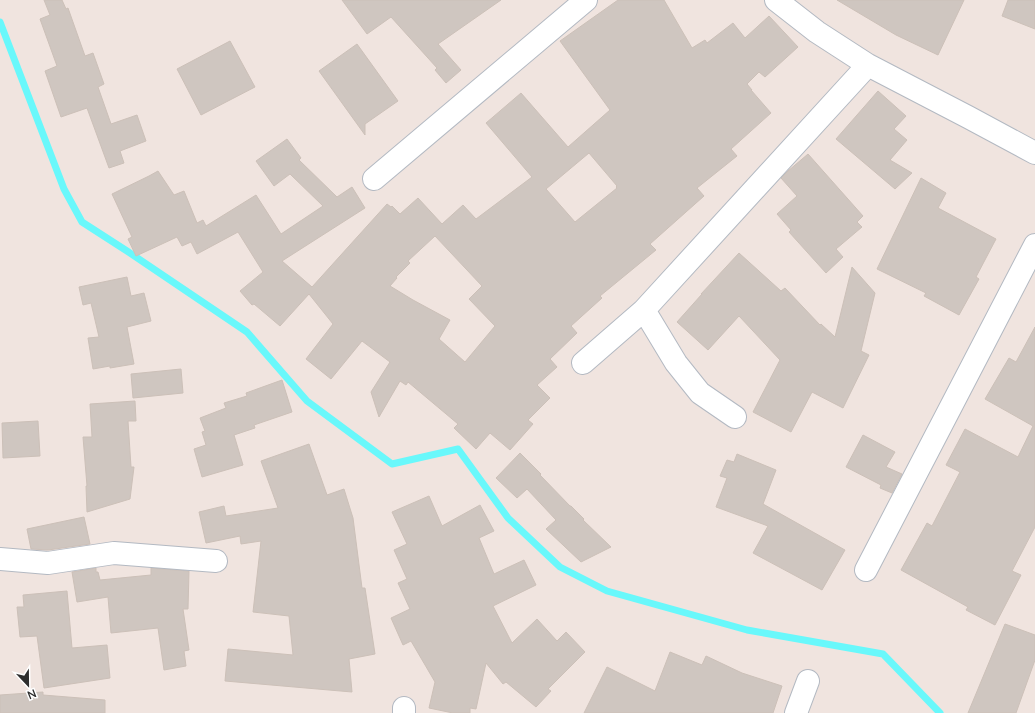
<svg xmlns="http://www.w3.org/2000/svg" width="1035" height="713" font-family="Lato,sans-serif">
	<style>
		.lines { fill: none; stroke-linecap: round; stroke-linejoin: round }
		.stream { stroke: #69f8fb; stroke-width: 7 }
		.building { fill: #cfc6c0; stroke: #ccc0b8; fill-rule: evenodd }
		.street-casing { stroke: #b3b9c2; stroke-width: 24 }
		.street { stroke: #fff; stroke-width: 22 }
	</style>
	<rect width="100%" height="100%" fill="#f0e4df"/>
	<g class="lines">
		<path class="stream" d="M 0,22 L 64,189 L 82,222 L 127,251 L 247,332 L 307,401 L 392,464 L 458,449 L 508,518 L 560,567 L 607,591 L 747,630 L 883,654 L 940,713"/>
	</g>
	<path class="building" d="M 44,0 L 62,0 L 66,9 L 68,8 L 85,56 L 93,53 L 104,84 L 98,87 L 111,124 L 137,115 L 146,141 L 120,151 L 124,163 L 109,168 L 87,108 L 61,117 L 45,71 L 57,66 L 40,19 L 50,15 Z
		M 342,0 L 501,0 L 438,44 L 461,70 L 446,83 L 435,70 L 437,68 L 391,17 L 367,34 Z
		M 618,0 L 664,0 L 692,48 L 705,40 L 707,43 L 733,23 L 745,38 L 769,16 L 798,47 L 765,77 L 759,72 L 747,84 L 752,90 L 751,90 L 771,113 L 731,149 L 737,156 L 697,188 L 704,196 L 650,244 L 656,250 L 600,296 L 602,298 L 571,326 L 577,333 L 550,359 L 557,367 L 537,385 L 550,398 L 528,420 L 533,424 L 510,450 L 490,433 L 476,449 L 454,428 L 458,424 L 408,382 L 406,385 L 400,381 L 379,417 L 371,392 L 390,362 L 362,341 L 331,379 L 306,359 L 333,324 L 309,294 L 280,326 L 254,304 L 252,305 L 240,291 L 263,272 L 238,232 L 197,254 L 191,242 L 182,246 L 177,237 L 136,256 L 128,239 L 132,237 L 112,194 L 149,176 L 158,171 L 174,195 L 184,191 L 197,223 L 203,220 L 206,226 L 256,195 L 281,234 L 323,206 L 290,174 L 274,186 L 256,161 L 287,139 L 301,158 L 299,160 L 337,197 L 352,187 L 365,208 L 282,261 L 312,287 L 387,204 L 391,207 L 392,206 L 400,214 L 418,198 L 442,224 L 463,205 L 476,219 L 532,177 L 486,123 L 521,93 L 568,147 L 610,110 L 560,41 ZM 589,153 L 617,186 L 616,187 L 617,188 L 575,222 L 546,189 ZM 435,236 L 482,286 L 469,299 L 495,326 L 465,362 L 439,339 L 450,320 L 413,300 L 390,286 L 397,278 L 396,277 L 410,263 L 408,261 Z
		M 837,0 L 964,0 L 938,55 L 896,35 Z
		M 1008,0 L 1035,0 L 1035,29 L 1002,16 Z
		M 230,41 L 255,87 L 201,115 L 177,69 Z
		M 357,44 L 398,101 L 365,124 L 365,135 L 319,71 Z
		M 878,91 L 906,116 L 894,129 L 907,140 L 890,160 L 912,173 L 895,189 L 836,139 Z
		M 808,154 L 863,216 L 857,222 L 862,227 L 836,249 L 843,257 L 826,273 L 789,232 L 791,230 L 777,214 L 797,196 L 781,178 L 788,171 Z
		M 921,178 L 946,193 L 938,208 L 996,239 L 976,277 L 979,279 L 959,315 L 924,296 L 926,293 L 877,269 Z
		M 739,253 L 781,291 L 785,288 L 820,325 L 821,324 L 835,337 L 852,267 L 875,293 L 861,351 L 869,355 L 843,408 L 812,392 L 791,432 L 753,412 L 780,360 L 739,316 L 708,350 L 677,322 L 702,294 L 701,294 Z
		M 127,277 L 131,296 L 144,293 L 151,321 L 127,327 L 134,364 L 110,368 L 110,366 L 93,369 L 88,338 L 99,337 L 91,303 L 83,305 L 79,287 Z
		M 1035,327 L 1035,527 L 1012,571 L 1021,575 L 995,625 L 966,610 L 968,607 L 901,570 L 927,523 L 932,526 L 960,472 L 946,465 L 965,429 L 1018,457 L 1033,426 L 985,399 L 1009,358 L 1016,362 Z
		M 181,369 L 183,393 L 133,398 L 131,374 Z
		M 282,380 L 292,412 L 254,425 L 255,428 L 234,435 L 243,465 L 202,477 L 194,449 L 206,445 L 202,432 L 205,431 L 200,418 L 226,408 L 224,403 L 247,396 L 246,393 Z
		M 135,401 L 136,421 L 128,421 L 131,467 L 134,467 L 130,499 L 87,512 L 86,486 L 87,486 L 83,437 L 92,437 L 90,404 Z
		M 38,421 L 40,456 L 3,458 L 2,423 Z
		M 863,435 L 895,452 L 886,467 L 902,474 L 892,493 L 880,488 L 881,485 L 846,467 Z
		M 309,444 L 327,495 L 344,489 L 353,518 L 362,588 L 365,588 L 375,654 L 349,659 L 352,692 L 225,681 L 228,649 L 293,655 L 289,616 L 253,612 L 261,541 L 241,544 L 240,536 L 206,543 L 199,512 L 224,506 L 226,516 L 278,508 L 261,461 Z
		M 520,453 L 541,474 L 540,475 L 570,506 L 571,506 L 584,519 L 583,520 L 611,547 L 581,562 L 546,529 L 556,520 L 527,489 L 517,498 L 496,478 Z
		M 737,454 L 776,470 L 763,504 L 845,550 L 822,590 L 753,553 L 768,526 L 716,507 L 727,478 L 720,476 L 727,460 L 734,462 Z
		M 429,496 L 442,526 L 480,505 L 494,531 L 479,538 L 494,574 L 524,560 L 536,585 L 493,606 L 512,643 L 537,619 L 557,641 L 566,632 L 585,652 L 548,689 L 551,691 L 536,707 L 506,682 L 503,684 L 486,663 L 476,709 L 470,708 L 470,713 L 453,713 L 429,708 L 435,682 L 411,641 L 403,645 L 391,618 L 410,609 L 398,583 L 407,579 L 394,550 L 407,544 L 392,512 Z
		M 84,517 L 90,544 L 48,550 L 31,549 L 27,529 Z
		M 96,568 L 96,572 L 98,572 L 100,580 L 151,575 L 151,568 L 189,571 L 188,609 L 183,609 L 189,650 L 184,651 L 186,666 L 164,670 L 158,628 L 111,633 L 108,597 L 77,602 L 72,572 Z
		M 67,591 L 72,648 L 107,645 L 110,678 L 44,688 L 37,636 L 20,637 L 17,607 L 24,607 L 23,595 Z
		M 1005,624 L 1035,635 L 1035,660 L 1016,713 L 968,713 Z
		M 670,652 L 702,665 L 706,656 L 742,673 L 782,686 L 773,713 L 584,713 L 607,667 L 655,691 Z
		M 43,692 L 43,695 L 105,700 L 105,713 L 0,713 L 0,695 Z"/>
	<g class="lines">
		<g class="street-casing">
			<path id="street" d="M 776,0 L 817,32 L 868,65 L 968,117 L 1035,153
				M 374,179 L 586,0
				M 644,310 L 676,363 L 700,393 L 735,417
				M 583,363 L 644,310 L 868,65
				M 0,559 L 48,563 L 114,553 L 216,561
				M 866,570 L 1035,245
				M 404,708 L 404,713
				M 796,713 L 808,681"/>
		</g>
		<use href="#street" class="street"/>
	</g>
	<g transform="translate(28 685) rotate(158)" stroke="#ffffff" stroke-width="3" paint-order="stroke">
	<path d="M0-3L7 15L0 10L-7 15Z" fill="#2d2d2d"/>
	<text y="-6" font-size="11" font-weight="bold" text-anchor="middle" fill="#2d2d2d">N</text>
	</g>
</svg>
